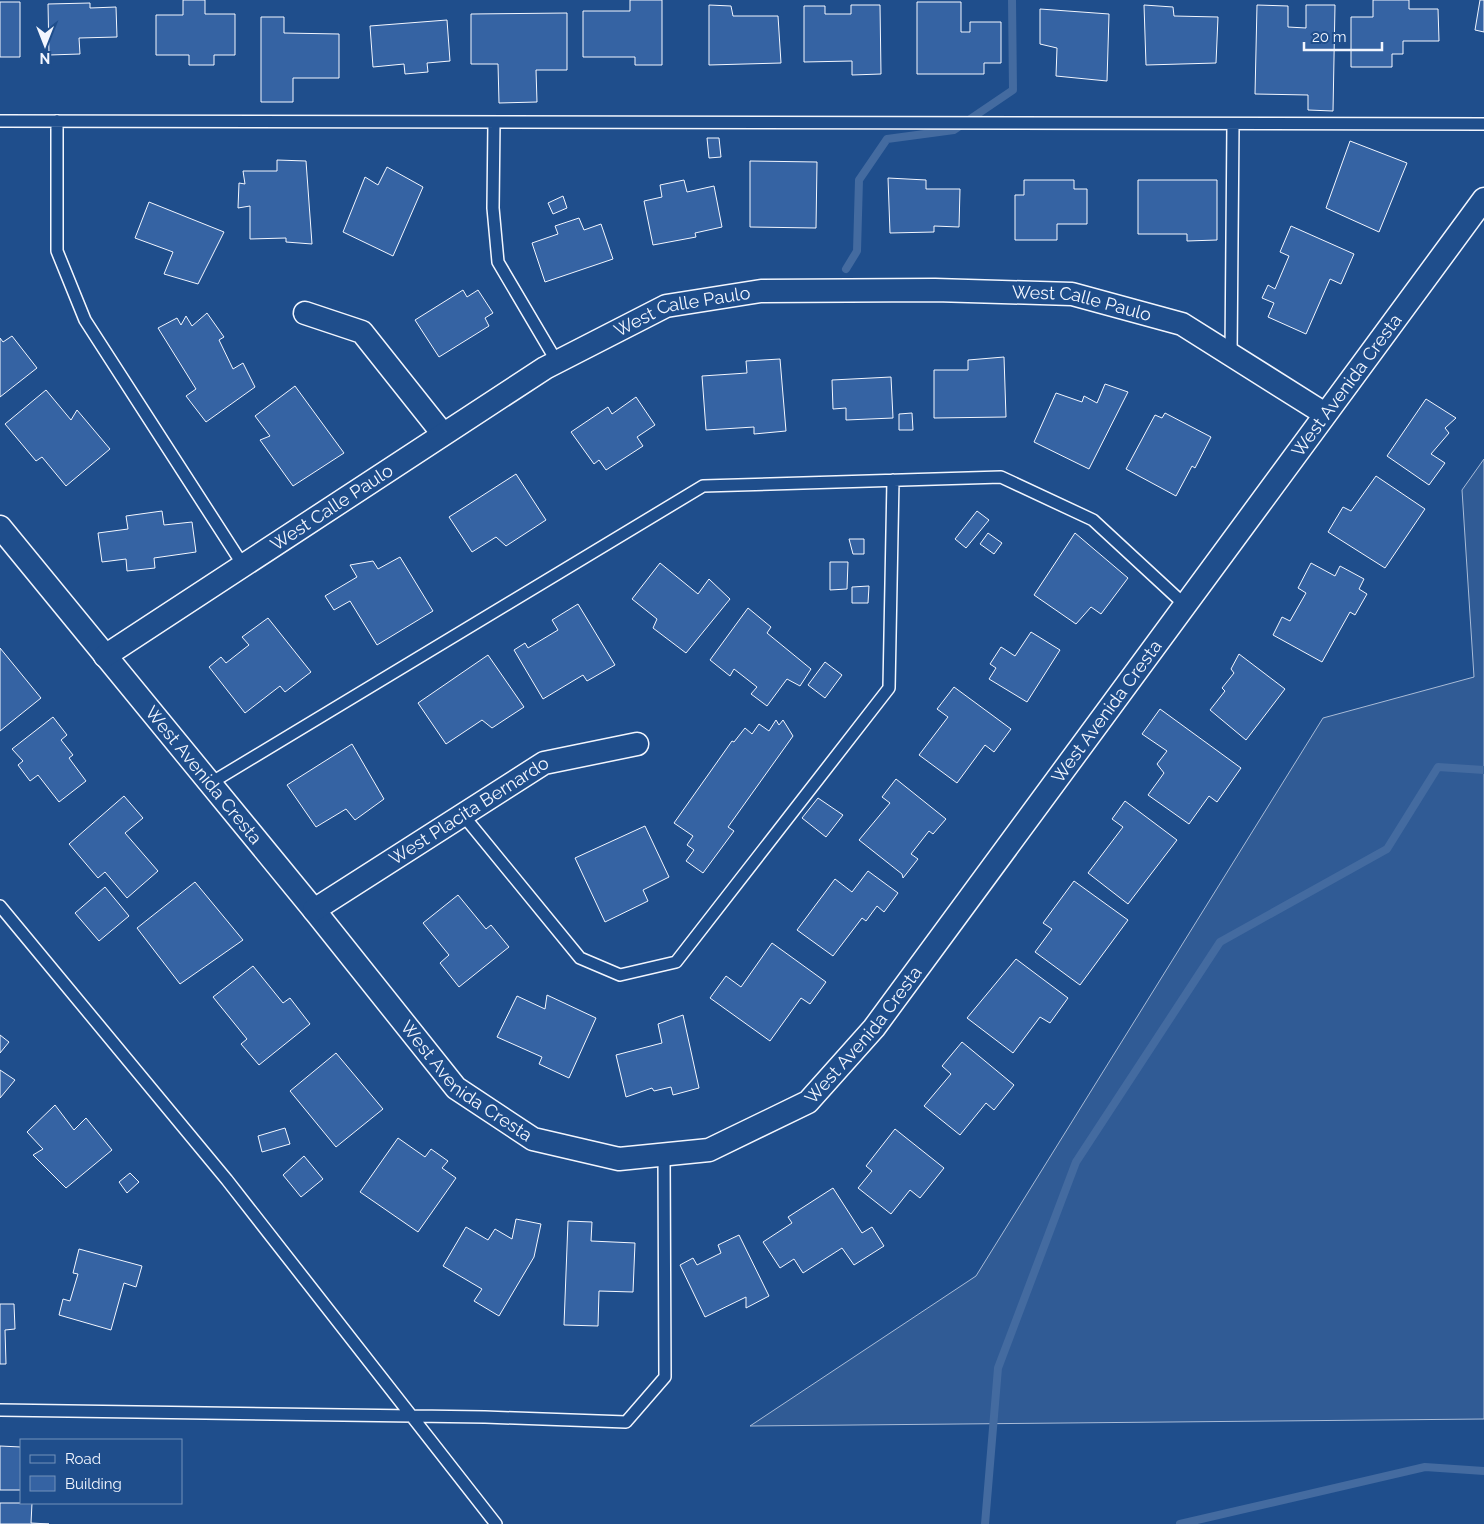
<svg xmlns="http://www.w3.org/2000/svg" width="1484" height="1524" font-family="Raleway,sans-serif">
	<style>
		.built { fill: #305b95; stroke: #a8bbd7 }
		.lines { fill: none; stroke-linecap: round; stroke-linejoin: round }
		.stream { stroke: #446ba0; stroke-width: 8 }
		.building { fill: #3563a3; stroke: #f2f6ff }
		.service-casing { stroke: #f2f6ff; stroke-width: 14 }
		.minor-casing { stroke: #f2f6ff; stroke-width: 25 }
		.service { stroke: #1f4e8c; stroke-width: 11 }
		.minor { stroke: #1f4e8c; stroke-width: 22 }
		.labels { text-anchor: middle; stroke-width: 4; stroke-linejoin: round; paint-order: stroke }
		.street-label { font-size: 18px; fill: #f2f6ff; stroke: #1f4e8c }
	</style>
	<rect width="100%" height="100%" fill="#1f4e8c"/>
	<path class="built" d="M 1484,459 L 1484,1419 L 750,1426 L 976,1276 L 1323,718 L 1474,677 L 1462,490 Z"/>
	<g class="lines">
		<path class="stream" d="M 846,269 L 857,251 L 859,180 L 887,139 L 954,130 L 1013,90 L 1012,0
			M 985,1524 L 998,1368 L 1076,1162 L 1220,942 L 1387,849 L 1438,767 L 1484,770
			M 1180,1524 L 1425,1467 L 1484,1471"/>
	</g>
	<path class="building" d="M 183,0 L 205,0 L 205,14 L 235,14 L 235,55 L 214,55 L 214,65 L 189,65 L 189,55 L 156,55 L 156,15 L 183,15 Z
		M 630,0 L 662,0 L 662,65 L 635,65 L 635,57 L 583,57 L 583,11 L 630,11 Z
		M 1373,0 L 1409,0 L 1409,9 L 1438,9 L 1439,41 L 1403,41 L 1403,54 L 1392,54 L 1392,67 L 1351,67 L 1351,17 L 1373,17 Z
		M 1480,0 L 1484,0 L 1484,32 L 1475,30 Z
		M 0,2 L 20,2 L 20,57 L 0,57 Z
		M 917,2 L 961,2 L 961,32 L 970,32 L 970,22 L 1001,22 L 1001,63 L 984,63 L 984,74 L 917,74 Z
		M 90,3 L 90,8 L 116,7 L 117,37 L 79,38 L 80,54 L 49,55 L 48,4 Z
		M 709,5 L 731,6 L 733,16 L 778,16 L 781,63 L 709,65 Z
		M 851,5 L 880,5 L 881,74 L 852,75 L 852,61 L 804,62 L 804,6 L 825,6 L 825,14 L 851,14 Z
		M 1144,5 L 1173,7 L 1174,16 L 1218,17 L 1216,63 L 1146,65 Z
		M 1257,5 L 1288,6 L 1288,27 L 1306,28 L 1306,5 L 1335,5 L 1333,111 L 1308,110 L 1308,95 L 1255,94 Z
		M 1040,9 L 1109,14 L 1107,81 L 1056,76 L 1057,48 L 1040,44 Z
		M 567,13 L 567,70 L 536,70 L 537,102 L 499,103 L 498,64 L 471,64 L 471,14 Z
		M 261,17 L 284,17 L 284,33 L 339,34 L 339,78 L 293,78 L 293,102 L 261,102 Z
		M 447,20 L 450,61 L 427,63 L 428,72 L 405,74 L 404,64 L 373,67 L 370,26 Z
		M 707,138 L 719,138 L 721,157 L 709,158 Z
		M 1350,141 L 1407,163 L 1379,232 L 1326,208 Z
		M 277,160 L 306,161 L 312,244 L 286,242 L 286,238 L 250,239 L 250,206 L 238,208 L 239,183 L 245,184 L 243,171 L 277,171 Z
		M 750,161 L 817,162 L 816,228 L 750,227 Z
		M 387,167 L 423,187 L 393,256 L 343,232 L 365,177 L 378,185 Z
		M 888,178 L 926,180 L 926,189 L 960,189 L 959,227 L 934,226 L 934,232 L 890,233 Z
		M 684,180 L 687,192 L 714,186 L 722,227 L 695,233 L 696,237 L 653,245 L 644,201 L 662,197 L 660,185 Z
		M 1024,180 L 1074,180 L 1074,189 L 1087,189 L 1087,224 L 1057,224 L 1057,240 L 1015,240 L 1015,195 L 1024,195 Z
		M 1138,180 L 1217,180 L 1217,240 L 1187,241 L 1187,234 L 1138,234 Z
		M 563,196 L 567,208 L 553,214 L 548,203 Z
		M 149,202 L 224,232 L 198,284 L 164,274 L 173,252 L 135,238 Z
		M 579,218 L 584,230 L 601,224 L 613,259 L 545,282 L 532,243 L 558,234 L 555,226 Z
		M 1291,226 L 1354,254 L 1341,284 L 1330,279 L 1306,334 L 1268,317 L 1274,303 L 1262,298 L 1268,285 L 1275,289 L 1289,256 L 1280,252 Z
		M 463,290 L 467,297 L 478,290 L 493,313 L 485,318 L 489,326 L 439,357 L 415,320 Z
		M 207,313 L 224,337 L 219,340 L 233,369 L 243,363 L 255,387 L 206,422 L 186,396 L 196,389 L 158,328 L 177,318 L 181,325 L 186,316 L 192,326 Z
		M 12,336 L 37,368 L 0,397 L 0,338 L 3,342 Z
		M 1004,357 L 1006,417 L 934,418 L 934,370 L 968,370 L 968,360 Z
		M 780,359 L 786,431 L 754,434 L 754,427 L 706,430 L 702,376 L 747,373 L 746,361 Z
		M 891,377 L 893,418 L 846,420 L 846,408 L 833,409 L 832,380 Z
		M 1105,384 L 1128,392 L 1089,469 L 1034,442 L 1056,393 L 1082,402 L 1084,396 L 1097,403 Z
		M 295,386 L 344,453 L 293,486 L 260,440 L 270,436 L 255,416 Z
		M 46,390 L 71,420 L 77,410 L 110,449 L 66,486 L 42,457 L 36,461 L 5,424 Z
		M 636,397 L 655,425 L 637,437 L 643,446 L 606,470 L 599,460 L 594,464 L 571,432 L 608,407 L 612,414 Z
		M 1426,399 L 1456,418 L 1445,428 L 1449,433 L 1431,454 L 1445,463 L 1429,485 L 1387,456 Z
		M 912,413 L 913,430 L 899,430 L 899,414 Z
		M 1165,413 L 1211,437 L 1195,468 L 1192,466 L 1176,496 L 1126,469 L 1155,415 L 1162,418 Z
		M 516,474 L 546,520 L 506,546 L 496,537 L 472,552 L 449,517 Z
		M 1376,476 L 1425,509 L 1385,568 L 1328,532 L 1343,507 L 1351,511 Z
		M 162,511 L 164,525 L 192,522 L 196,552 L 154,558 L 155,568 L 127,571 L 126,559 L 102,562 L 98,533 L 128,529 L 126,516 Z
		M 977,511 L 989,520 L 966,548 L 955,539 Z
		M 988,533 L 1002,543 L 994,554 L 980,544 Z
		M 1075,533 L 1128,578 L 1101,614 L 1091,607 L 1076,624 L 1034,595 Z
		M 849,539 L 864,539 L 864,554 L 853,554 Z
		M 400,557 L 433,611 L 377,645 L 350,601 L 334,610 L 325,596 L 357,577 L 350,565 L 373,561 L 378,569 Z
		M 830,562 L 848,562 L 847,589 L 830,590 Z
		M 660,563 L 698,594 L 709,579 L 730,599 L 686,653 L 653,628 L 657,619 L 632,599 Z
		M 1311,563 L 1335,576 L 1340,566 L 1364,579 L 1359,589 L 1367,594 L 1355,615 L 1350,612 L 1322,662 L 1273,635 L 1282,617 L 1290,621 L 1306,593 L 1298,588 Z
		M 869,586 L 868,603 L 852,603 L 852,587 Z
		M 578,604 L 615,665 L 587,681 L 583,675 L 543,699 L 514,650 L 525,643 L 528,648 L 558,630 L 552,620 Z
		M 748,608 L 771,627 L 767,633 L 811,669 L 800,686 L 787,679 L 767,706 L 751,694 L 757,687 L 734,669 L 730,676 L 710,660 Z
		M 268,618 L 311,672 L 285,692 L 280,686 L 245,713 L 209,667 L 221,657 L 226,663 L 249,645 L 242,637 Z
		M 1031,632 L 1060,650 L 1027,702 L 989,679 L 996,668 L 990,664 L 1001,647 L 1015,656 Z
		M 0,648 L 41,698 L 0,731 Z
		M 1239,654 L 1285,689 L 1246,740 L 1210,710 L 1225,691 L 1222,688 L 1234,673 L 1231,669 Z
		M 488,655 L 524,707 L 492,728 L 482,720 L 446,744 L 418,703 Z
		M 825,662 L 842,675 L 825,698 L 808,685 Z
		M 954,687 L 1011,729 L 994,752 L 985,745 L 957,783 L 919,755 L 948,717 L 937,709 Z
		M 1160,709 L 1241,768 L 1217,802 L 1209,796 L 1189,824 L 1148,795 L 1164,773 L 1157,764 L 1167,751 L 1142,734 Z
		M 53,717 L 67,735 L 61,740 L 73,755 L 69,758 L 86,781 L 59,802 L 38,775 L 30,781 L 18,765 L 23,761 L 12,749 Z
		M 776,720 L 779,725 L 783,720 L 793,736 L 728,827 L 734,831 L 703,873 L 686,861 L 694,850 L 687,845 L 693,836 L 674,823 L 732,741 L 734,742 L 745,728 L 752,734 L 759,724 L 769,731 Z
		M 352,744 L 384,799 L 355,820 L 346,809 L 316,827 L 287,785 Z
		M 896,779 L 946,819 L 933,834 L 929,831 L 911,854 L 918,859 L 903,878 L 902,874 L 859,840 L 890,803 L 882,797 Z
		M 124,796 L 143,818 L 125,833 L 158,871 L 127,898 L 105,872 L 98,878 L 69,844 Z
		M 818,798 L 843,815 L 826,837 L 802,818 Z
		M 1125,801 L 1177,840 L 1128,904 L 1088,873 L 1123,827 L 1112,819 Z
		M 645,826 L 669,877 L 643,890 L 648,901 L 605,922 L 575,858 Z
		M 868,871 L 898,893 L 884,912 L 877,906 L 866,921 L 862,918 L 833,956 L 797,930 L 835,879 L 852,892 Z
		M 1074,881 L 1128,920 L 1080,985 L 1035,952 L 1052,929 L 1043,923 Z
		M 195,882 L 243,940 L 180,984 L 137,928 Z
		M 105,887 L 129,916 L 99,941 L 75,913 Z
		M 458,895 L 486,929 L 491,925 L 509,947 L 459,987 L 440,963 L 449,955 L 423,923 Z
		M 772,943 L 826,982 L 810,1004 L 801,998 L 770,1041 L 710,998 L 726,976 L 741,987 Z
		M 1016,959 L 1068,998 L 1050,1023 L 1040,1017 L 1013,1053 L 967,1018 Z
		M 253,966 L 283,1003 L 290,998 L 310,1024 L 259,1065 L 241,1044 L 247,1039 L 213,997 Z
		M 547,995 L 596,1018 L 569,1078 L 539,1064 L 542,1057 L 497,1037 L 517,996 L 545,1009 Z
		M 683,1015 L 699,1088 L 673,1095 L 671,1087 L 654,1091 L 652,1088 L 626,1097 L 616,1055 L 662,1043 L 658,1024 Z
		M 0,1035 L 9,1042 L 0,1053 Z
		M 962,1042 L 1014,1085 L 994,1110 L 986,1103 L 960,1135 L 924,1106 L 951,1074 L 942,1066 Z
		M 336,1053 L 383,1109 L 336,1147 L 290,1091 Z
		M 0,1070 L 15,1080 L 0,1098 Z
		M 55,1105 L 74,1130 L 86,1118 L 112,1150 L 66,1188 L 33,1155 L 43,1149 L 27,1132 Z
		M 285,1128 L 290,1144 L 262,1152 L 258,1136 Z
		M 895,1129 L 944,1168 L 920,1198 L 910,1190 L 891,1214 L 858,1188 L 872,1171 L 866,1166 Z
		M 398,1138 L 425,1157 L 431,1149 L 448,1161 L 442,1168 L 456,1178 L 418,1232 L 360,1192 Z
		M 304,1156 L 323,1179 L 301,1197 L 283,1175 Z
		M 130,1173 L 139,1182 L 127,1193 L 119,1182 Z
		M 833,1188 L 862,1233 L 872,1227 L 884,1246 L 854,1265 L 842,1248 L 803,1273 L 794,1259 L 780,1268 L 763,1242 L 792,1223 L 788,1217 Z
		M 516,1219 L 541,1224 L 534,1257 L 499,1316 L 474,1301 L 482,1289 L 443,1266 L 466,1227 L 488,1240 L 495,1229 L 512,1239 Z
		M 568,1221 L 592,1222 L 591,1241 L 635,1243 L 633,1292 L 599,1291 L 598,1326 L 564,1325 Z
		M 739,1235 L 769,1296 L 746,1308 L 746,1297 L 705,1317 L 680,1265 L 693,1258 L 697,1265 L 721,1253 L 718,1245 Z
		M 79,1249 L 142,1266 L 136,1287 L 124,1283 L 111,1330 L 59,1315 L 63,1299 L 70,1301 L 78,1274 L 73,1273 Z
		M 0,1304 L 14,1304 L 15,1329 L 5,1330 L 6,1364 L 0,1364 Z
		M 0,1446 L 21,1447 L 21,1490 L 0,1490 Z
		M 0,1503 L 32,1503 L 31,1523 L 49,1524 L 0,1524 Z"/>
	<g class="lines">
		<g class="service-casing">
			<path id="service" d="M 0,121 L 1484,124
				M 57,121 L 57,251 L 85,320 L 243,565
				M 494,122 L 493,208 L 498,262 L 557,362
				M 1231,355 L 1233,124
				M 209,784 L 703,486 L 1001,477 L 1093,520 L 1185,605
				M 463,815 L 580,958 L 620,975 L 676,962 L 889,688 L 893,480
				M 0,906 L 227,1180 L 496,1524
				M 0,1410 L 485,1417 L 626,1422 L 665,1377 L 664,1155"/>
		</g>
		<g class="minor-casing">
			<g id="minor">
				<path d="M 305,313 L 362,332 L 443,434"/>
				<path id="s1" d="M 0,527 L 314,910 L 456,1088 L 533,1139 L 619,1159 L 709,1150 L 808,1102 L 874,1028 L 1484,199"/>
				<path id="s2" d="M 105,656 L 545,368 L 666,306 L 761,291 L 935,290 L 1072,294 L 1182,324 L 1325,414"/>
				<path id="s3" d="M 314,910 L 544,763 L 637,744"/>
			</g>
		</g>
		<use href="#service" class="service"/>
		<use href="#minor" class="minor"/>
	</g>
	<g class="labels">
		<g class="street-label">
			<text dy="6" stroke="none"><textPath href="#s2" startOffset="1080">West Calle Paulo</textPath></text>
			<text dy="6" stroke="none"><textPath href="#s2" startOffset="676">West Calle Paulo</textPath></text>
			<text dy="6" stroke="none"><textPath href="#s1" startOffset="2001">West Avenida Cresta</textPath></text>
			<text dy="6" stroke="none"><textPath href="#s2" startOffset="271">West Calle Paulo</textPath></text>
			<text dy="6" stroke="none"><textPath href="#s1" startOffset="1596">West Avenida Cresta</textPath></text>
			<text dy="6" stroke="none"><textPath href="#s1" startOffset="321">West Avenida Cresta</textPath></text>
			<text dy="6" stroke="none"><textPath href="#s3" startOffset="184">West Placita Bernardo</textPath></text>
			<text dy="6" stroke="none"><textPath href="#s1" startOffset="1191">West Avenida Cresta</textPath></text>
			<text dy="6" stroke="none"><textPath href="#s1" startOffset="726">West Avenida Cresta</textPath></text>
		</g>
	</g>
	<rect x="20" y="1439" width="162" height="65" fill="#1f4e8c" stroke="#7391ba"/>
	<rect x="30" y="1455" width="25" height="8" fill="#1f4e8c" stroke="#7391ba"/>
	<text x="65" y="1464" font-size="15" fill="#f2f6ff">Road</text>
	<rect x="30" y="1476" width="25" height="15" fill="#3563a3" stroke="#7391ba"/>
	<text x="65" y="1489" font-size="15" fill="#f2f6ff">Building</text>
	<g transform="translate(45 45) rotate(180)" stroke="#1f4e8c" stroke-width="4" paint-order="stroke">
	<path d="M0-4L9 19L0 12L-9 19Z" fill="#f2f6ff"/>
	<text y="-8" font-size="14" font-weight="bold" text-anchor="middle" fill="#f2f6ff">N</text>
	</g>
	<path d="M1304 42v8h78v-8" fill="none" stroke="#f2f6ff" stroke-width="2.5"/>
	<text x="1312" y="42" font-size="15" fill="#f2f6ff" stroke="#1f4e8c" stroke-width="4" paint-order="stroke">20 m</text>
</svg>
